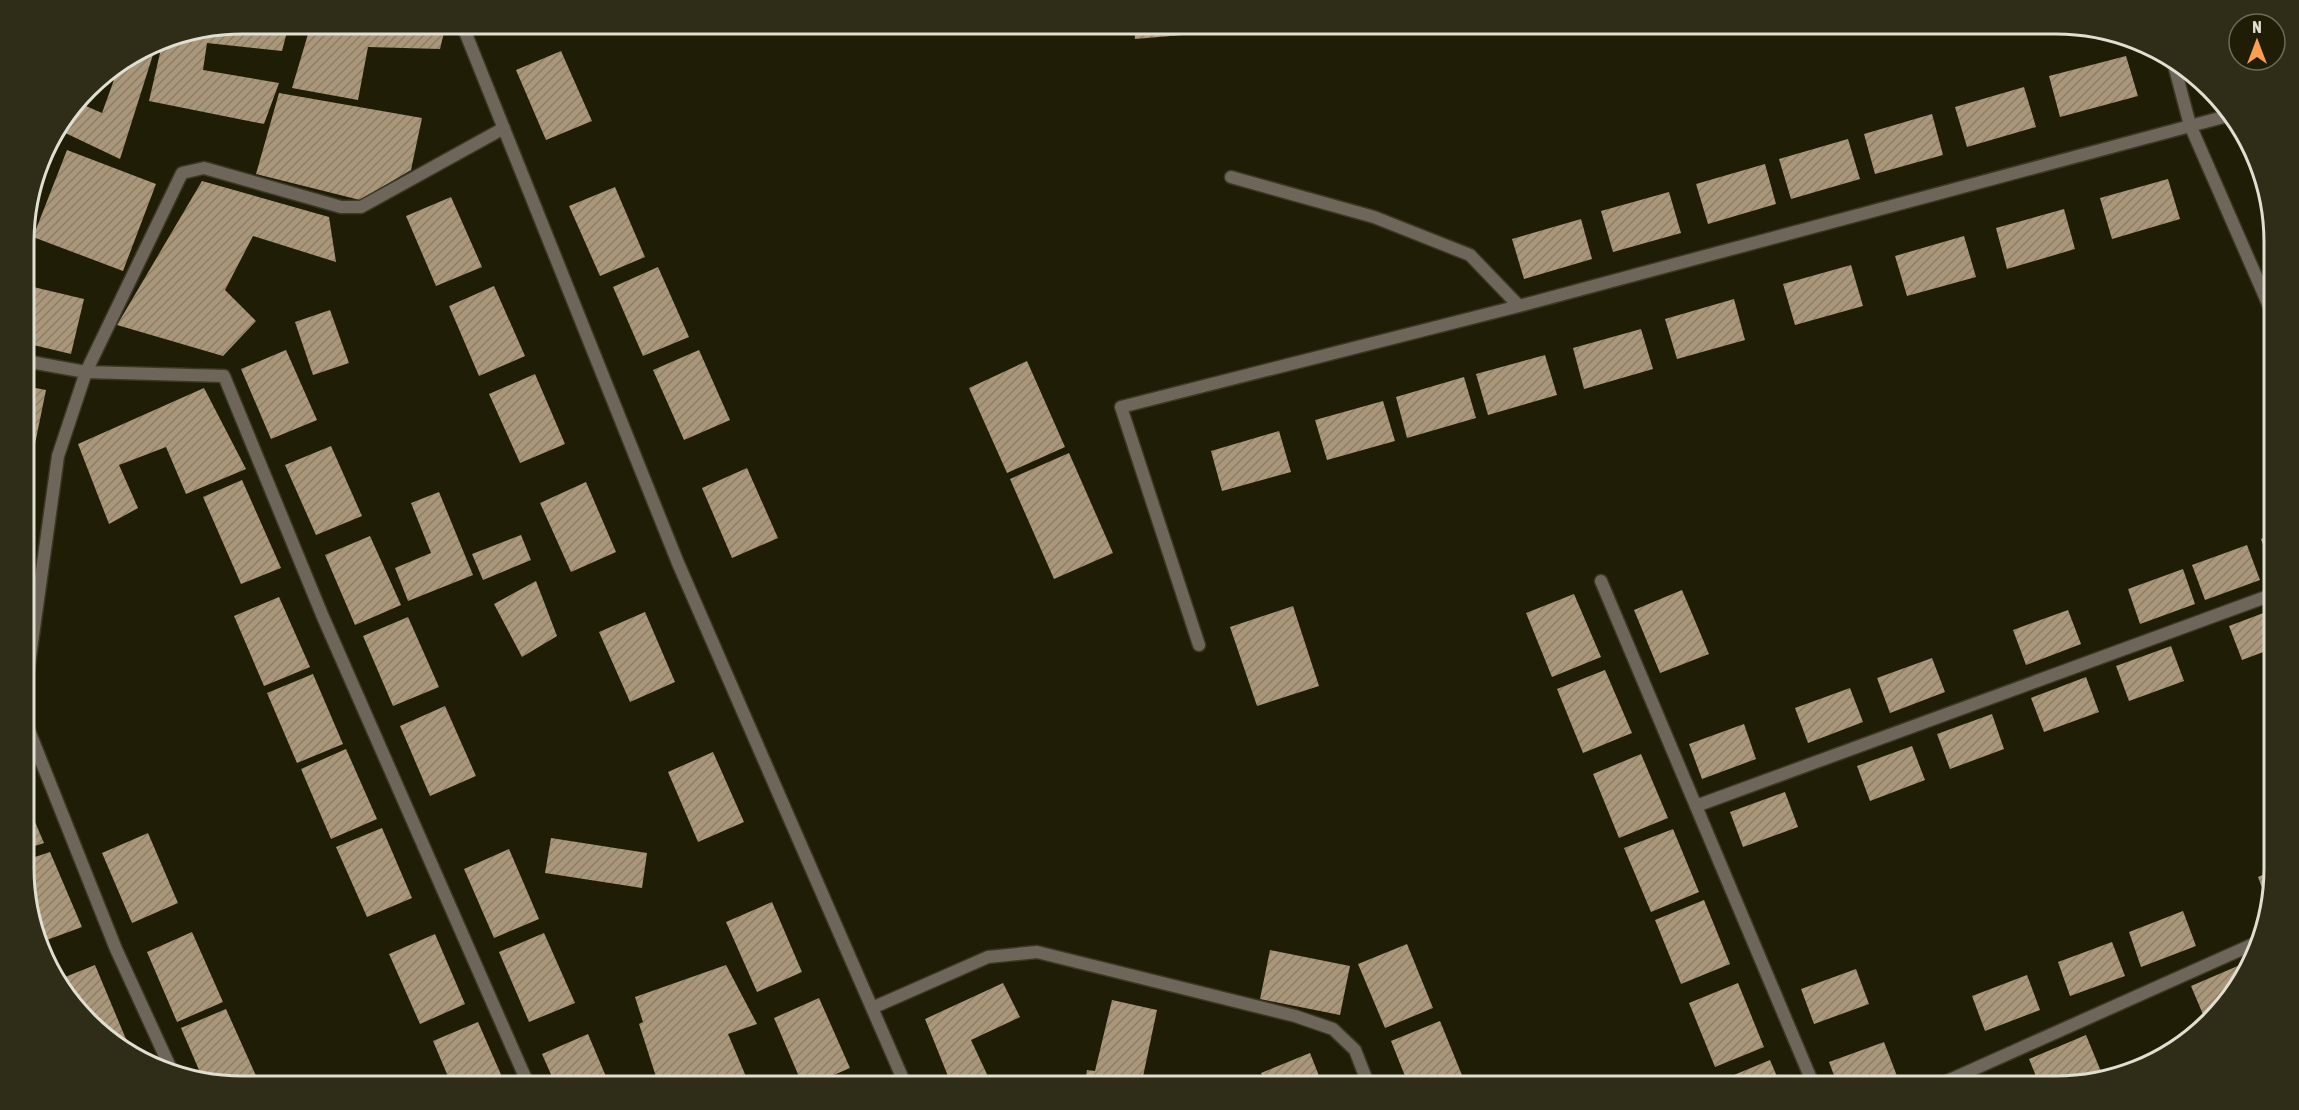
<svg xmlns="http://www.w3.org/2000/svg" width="2299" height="1110" font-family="'Asap Condensed',sans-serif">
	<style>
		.building { fill: url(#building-hatch) }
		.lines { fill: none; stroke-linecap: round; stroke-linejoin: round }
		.street-casing { stroke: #3b3823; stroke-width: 15 }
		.street { stroke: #6e665a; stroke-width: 12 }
		.rim { fill: none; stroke: #e1dfd2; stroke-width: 3 }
	</style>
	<defs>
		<pattern id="building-hatch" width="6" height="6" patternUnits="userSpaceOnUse" patternTransform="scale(1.5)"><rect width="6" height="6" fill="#aa977a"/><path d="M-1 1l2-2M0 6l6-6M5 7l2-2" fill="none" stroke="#8b7e68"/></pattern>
	</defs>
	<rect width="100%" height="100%" fill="#201d07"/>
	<path class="building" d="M 243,24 L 289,24 L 282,51 L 207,43 L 203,70 L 279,83 L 264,124 L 149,101 L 163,40 Z
		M 311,24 L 446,24 L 440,49 L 368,47 L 358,100 L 292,88 Z
		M 1134,24 L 1242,24 L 1242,30 L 1135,39 Z
		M 157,42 L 120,159 L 59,130 L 79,103 L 102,113 L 119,66 Z
		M 561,51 L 592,121 L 546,140 L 516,70 Z
		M 2126,56 L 2138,96 L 2060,117 L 2049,76 Z
		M 2024,87 L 2036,127 L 1967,147 L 1955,107 Z
		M 279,93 L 422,118 L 411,170 L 360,200 L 256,174 Z
		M 1932,114 L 1943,155 L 1875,174 L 1864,134 Z
		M 1848,139 L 1860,179 L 1791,199 L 1779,159 Z
		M 67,150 L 156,184 L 123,271 L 33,237 Z
		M 1765,164 L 1776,204 L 1708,224 L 1696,184 Z
		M 2168,179 L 2180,219 L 2112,239 L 2100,198 Z
		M 202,181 L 329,217 L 336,262 L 253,236 L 225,290 L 256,321 L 223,356 L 117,325 Z
		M 615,187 L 645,257 L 600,276 L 569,206 Z
		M 1669,192 L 1681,233 L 1613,252 L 1601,211 Z
		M 451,197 L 482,267 L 436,286 L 406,216 Z
		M 2064,209 L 2075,249 L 2007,269 L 1996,228 Z
		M 1581,219 L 1592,259 L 1524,279 L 1512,239 Z
		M 1964,236 L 1976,277 L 1907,296 L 1895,256 Z
		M 1851,265 L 1863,306 L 1795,325 L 1783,284 Z
		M 658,267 L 689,337 L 643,356 L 613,287 Z
		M 25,285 L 84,299 L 71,354 L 25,343 Z
		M 494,286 L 525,356 L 479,376 L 449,306 Z
		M 1734,299 L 1745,340 L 1677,359 L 1665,319 Z
		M 330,310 L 349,363 L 313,375 L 295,322 Z
		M 1641,329 L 1653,369 L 1584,389 L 1573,348 Z
		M 286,350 L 317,420 L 271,439 L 241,369 Z
		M 699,350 L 730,420 L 684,440 L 653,370 Z
		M 1545,355 L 1557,395 L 1488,415 L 1476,374 Z
		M 1027,361 L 1065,447 L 1007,473 L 969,388 Z
		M 535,374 L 565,444 L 520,463 L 489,394 Z
		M 1464,377 L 1476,418 L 1407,438 L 1396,397 Z
		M 25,386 L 46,390 L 27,483 L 25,483 Z
		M 204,388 L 246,469 L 186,494 L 166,447 L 119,465 L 138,508 L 109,524 L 78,444 Z
		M 1383,401 L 1395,441 L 1327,460 L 1315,420 Z
		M 1279,431 L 1291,472 L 1222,491 L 1211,451 Z
		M 331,446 L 362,516 L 316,535 L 285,465 Z
		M 1069,453 L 1113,553 L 1054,579 L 1010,479 Z
		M 747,468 L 778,538 L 732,558 L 702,488 Z
		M 242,480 L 281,568 L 241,584 L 203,497 Z
		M 586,482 L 616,552 L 571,572 L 540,503 Z
		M 439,492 L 473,575 L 408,601 L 395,568 L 431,553 L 411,503 Z
		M 2274,534 L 2274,575 L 2261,539 Z
		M 521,535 L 531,560 L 483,580 L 472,554 Z
		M 370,536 L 401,605 L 355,625 L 325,555 Z
		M 2247,545 L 2260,580 L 2205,600 L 2192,565 Z
		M 2183,569 L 2195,604 L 2140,624 L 2128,589 Z
		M 536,581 L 557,636 L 522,657 L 494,604 Z
		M 1682,590 L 1709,654 L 1660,673 L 1634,610 Z
		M 1574,594 L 1601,657 L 1552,677 L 1526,613 Z
		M 279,597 L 310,667 L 264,686 L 234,616 Z
		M 1293,606 L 1319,686 L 1257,706 L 1230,627 Z
		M 2274,609 L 2274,648 L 2242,660 L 2229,626 Z
		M 2068,610 L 2081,644 L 2026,665 L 2013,630 Z
		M 645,612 L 675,682 L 630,702 L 599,632 Z
		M 408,617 L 439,687 L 393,706 L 363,636 Z
		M 2171,646 L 2184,681 L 2129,701 L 2116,666 Z
		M 1932,658 L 1945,692 L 1890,713 L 1877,678 Z
		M 1605,670 L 1632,733 L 1583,753 L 1557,689 Z
		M 313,674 L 343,744 L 297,763 L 267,693 Z
		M 2086,677 L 2099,712 L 2044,732 L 2031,698 Z
		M 1850,688 L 1863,722 L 1808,743 L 1795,708 Z
		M 445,706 L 476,776 L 430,796 L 400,726 Z
		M 1992,714 L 2004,749 L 1950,769 L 1937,734 Z
		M 1744,724 L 1756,759 L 1702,779 L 1689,744 Z
		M 1912,746 L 1925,780 L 1870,801 L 1857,766 Z
		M 346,749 L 377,819 L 331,839 L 301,769 Z
		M 713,752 L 744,822 L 698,842 L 668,772 Z
		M 1641,754 L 1668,818 L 1619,838 L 1593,774 Z
		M 1785,792 L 1798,827 L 1743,847 L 1730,812 Z
		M 26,801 L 44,843 L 26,849 Z
		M 382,828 L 412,898 L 367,917 L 336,847 Z
		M 1673,829 L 1699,892 L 1651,912 L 1624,848 Z
		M 148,833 L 178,903 L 132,923 L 102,853 Z
		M 551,838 L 647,853 L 642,888 L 545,873 Z
		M 509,849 L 539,919 L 494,938 L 464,869 Z
		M 50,852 L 82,927 L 44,941 L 26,896 L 26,860 Z
		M 2274,870 L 2267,901 L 2258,877 Z
		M 1704,900 L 1730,964 L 1681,984 L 1655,920 Z
		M 772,902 L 802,972 L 757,992 L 726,922 Z
		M 2183,911 L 2196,946 L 2141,967 L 2129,932 Z
		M 192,932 L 223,1002 L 177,1022 L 147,952 Z
		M 544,933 L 575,1003 L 529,1022 L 499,952 Z
		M 435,934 L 465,1004 L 420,1024 L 389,954 Z
		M 2112,942 L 2125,976 L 2070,996 L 2058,962 Z
		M 1407,944 L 1433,1008 L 1385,1028 L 1358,964 Z
		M 1270,950 L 1350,966 L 1340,1015 L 1260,999 Z
		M 2247,962 L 2250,968 L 2221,1011 L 2207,1024 L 2191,986 Z
		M 95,965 L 131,1051 L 69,1000 L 60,979 Z
		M 726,965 L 757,1024 L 728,1034 L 750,1086 L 659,1086 L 639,1024 L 643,1022 L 635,997 Z
		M 1856,969 L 1869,1004 L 1814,1024 L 1801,989 Z
		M 2027,975 L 2040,1010 L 1985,1031 L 1972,996 Z
		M 1003,983 L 1020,1017 L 971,1040 L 992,1085 L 952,1086 L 925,1019 Z
		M 1738,983 L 1764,1047 L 1715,1067 L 1689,1003 Z
		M 819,998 L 850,1068 L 808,1086 L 803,1086 L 774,1018 Z
		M 1112,1000 L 1157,1010 L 1141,1086 L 1084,1086 L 1087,1070 L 1095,1071 Z
		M 226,1009 L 257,1078 L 240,1085 L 202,1077 L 181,1028 Z
		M 1440,1021 L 1466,1085 L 1409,1086 L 1391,1041 Z
		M 478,1022 L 506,1086 L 452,1086 L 433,1041 Z
		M 588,1034 L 610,1086 L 556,1086 L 542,1054 Z
		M 2086,1035 L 2102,1074 L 2070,1086 L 2040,1086 L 2029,1059 Z
		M 1884,1042 L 1897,1076 L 1871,1086 L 1838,1086 L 1829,1062 Z
		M 1310,1053 L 1323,1086 L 1267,1086 L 1261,1073 Z
		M 1770,1060 L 1781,1086 L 1724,1086 L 1722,1080 Z"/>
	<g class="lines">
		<g class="street-casing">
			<path id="street" d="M 462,24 L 678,563 L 906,1086
				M 2174,65 L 2190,125 L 2273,315
				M 1231,177 L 1374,217 L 1470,255 L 1519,306
				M 25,361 L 86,372 L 182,173 L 204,168 L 341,207 L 361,207 L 504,128
				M 1601,581 L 1814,1086
				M 1199,645 L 1121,407 L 1519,306 L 2231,115
				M 25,693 L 58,456 L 86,372 L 224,376 L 323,617 L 529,1086
				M 26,723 L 116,949 L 171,1069
				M 1696,806 L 2274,594
				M 872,1008 L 988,957 L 1037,952 L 1295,1016 L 1333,1029 L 1355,1050 L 1369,1086
				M 1936,1086 L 2258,942"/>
		</g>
		<use href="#street" class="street"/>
	</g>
	<path d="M0 0H2299V1110H0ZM242 34H2056A208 208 0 0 1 2264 242V868A208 208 0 0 1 2056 1076H242A208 208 0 0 1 34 868V242A208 208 0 0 1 242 34Z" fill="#2f2d17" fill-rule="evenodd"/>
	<path class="rim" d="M242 34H2056A208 208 0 0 1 2264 242V868A208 208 0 0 1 2056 1076H242A208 208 0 0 1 34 868V242A208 208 0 0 1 242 34Z"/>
	<g transform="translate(2257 42)"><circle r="28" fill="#201d07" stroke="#6d6b58" stroke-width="1.5"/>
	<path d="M0-4.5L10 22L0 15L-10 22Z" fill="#fc9e52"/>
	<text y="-9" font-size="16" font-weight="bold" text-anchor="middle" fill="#e1dfd2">N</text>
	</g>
</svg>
